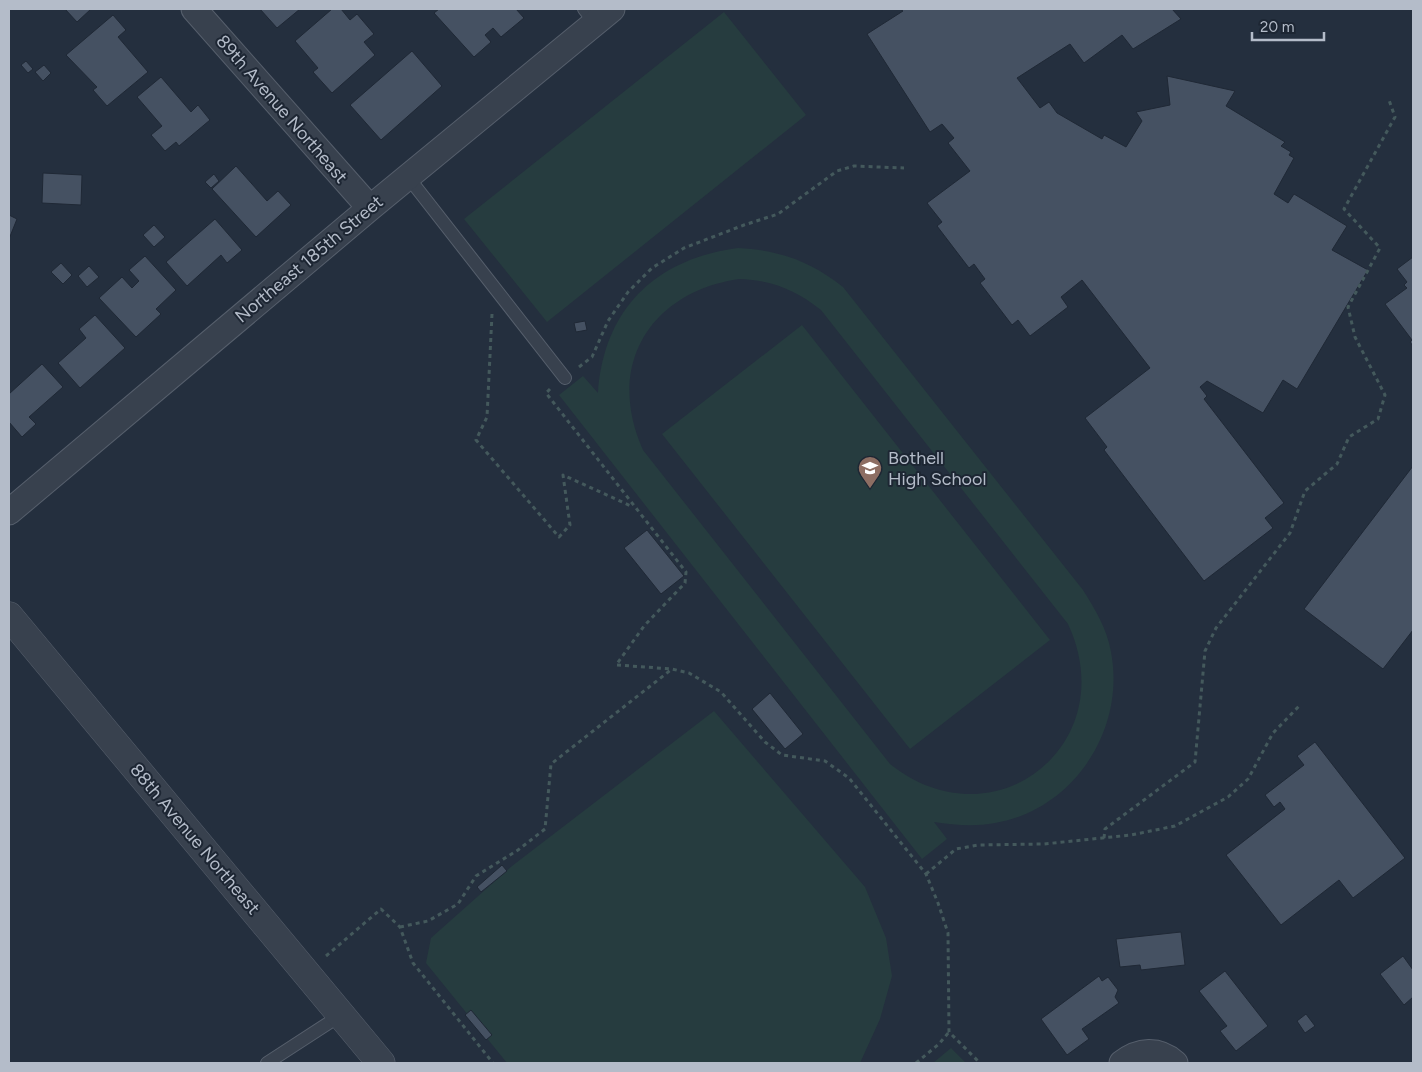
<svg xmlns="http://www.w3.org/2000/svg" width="1422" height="1072" font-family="Figtree,sans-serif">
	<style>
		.green { fill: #263c3f; fill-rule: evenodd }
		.building { fill: #455162; stroke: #1f2835 }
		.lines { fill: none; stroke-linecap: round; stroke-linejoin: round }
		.service-casing { stroke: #565f6c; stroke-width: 14 }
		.minor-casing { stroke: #565f6c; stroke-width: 27 }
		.tertiary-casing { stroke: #565f6c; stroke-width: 29 }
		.path { stroke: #44595c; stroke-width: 3; stroke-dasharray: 4 4; stroke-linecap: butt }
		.service { stroke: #38414e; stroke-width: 12 }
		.minor { stroke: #38414e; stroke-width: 25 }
		.tertiary { stroke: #38414e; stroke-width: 28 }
		.labels { text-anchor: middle; stroke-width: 4; stroke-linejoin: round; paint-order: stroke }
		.street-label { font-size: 18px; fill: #b4bcc9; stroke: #1d2633 }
		.poi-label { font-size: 18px; fill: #b4bcc9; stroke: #1d2633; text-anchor: start }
	</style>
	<rect width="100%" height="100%" fill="#242f3e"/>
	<path class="green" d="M 724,12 L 806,115 L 547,322 L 464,219 Z
		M 738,248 C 779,250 810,261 843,287 L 1083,590 C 1095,609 1107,629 1111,652 C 1126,730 1073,810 995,823 C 974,827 954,825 934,822 L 947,839 L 922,859 L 559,395 L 583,376 L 598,393 C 604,309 655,259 738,248 ZM 739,279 C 772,280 796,290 821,310 L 1068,624 C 1124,744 994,847 890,764 L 643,450 C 605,366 650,292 739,279 Z
		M 802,325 L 1050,640 L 910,749 L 662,434 Z
		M 714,711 L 865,887 L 886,938 L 892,976 L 880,1019 L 860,1063 L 507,1063 L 426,963 L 431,938 L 512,866 Z
		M 951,1048 L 966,1063 L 933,1063 Z"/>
	<path class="building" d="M 65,9 L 91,9 L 77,22 Z
		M 260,9 L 300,9 L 277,28 Z
		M 332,9 L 341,9 L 350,20 L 357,14 L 374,34 L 364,42 L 375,55 L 332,93 L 313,72 L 318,68 L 295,41 Z
		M 439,9 L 516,9 L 524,18 L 501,37 L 493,28 L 485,35 L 491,42 L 474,57 L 434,13 Z
		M 900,9 L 1172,9 L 1181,19 L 1133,49 L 1122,35 L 1084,63 L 1070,44 L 1017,78 L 1040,108 L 1049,102 L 1057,113 L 1102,139 L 1104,135 L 1126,147 L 1142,121 L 1136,112 L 1170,105 L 1167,76 L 1235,91 L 1226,106 L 1285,142 L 1281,146 L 1291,152 L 1289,155 L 1294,158 L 1274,194 L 1288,203 L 1294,194 L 1347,226 L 1332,250 L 1368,270 L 1297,389 L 1283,380 L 1263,413 L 1207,381 L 1200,387 L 1207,396 L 1204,399 L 1284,503 L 1265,518 L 1273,528 L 1204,581 L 1104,450 L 1107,447 L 1085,418 L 1150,368 L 1082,280 L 1061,297 L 1068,307 L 1030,336 L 1018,320 L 1012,325 L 980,283 L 985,279 L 974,264 L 969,268 L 937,226 L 942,222 L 927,203 L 970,171 L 948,143 L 954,138 L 942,124 L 930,132 L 867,34 L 903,11 Z
		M 113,15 L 126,30 L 118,37 L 148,72 L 107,106 L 93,90 L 97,87 L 66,55 Z
		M 412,51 L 442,86 L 381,140 L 350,105 Z
		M 26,61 L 33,69 L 28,73 L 21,65 Z
		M 44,65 L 51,73 L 43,81 L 35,72 Z
		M 161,77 L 191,112 L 198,105 L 210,120 L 179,146 L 176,142 L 165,151 L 151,135 L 162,126 L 137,97 Z
		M 236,166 L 267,201 L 278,191 L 291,205 L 256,237 L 212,189 Z
		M 43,173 L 82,175 L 81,205 L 42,203 Z
		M 214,174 L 219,181 L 211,188 L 205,182 Z
		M 9,215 L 17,219 L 9,239 Z
		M 215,219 L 242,250 L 227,263 L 221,255 L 187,286 L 166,262 Z
		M 154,225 L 165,237 L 154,247 L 143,235 Z
		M 145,256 L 176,290 L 156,309 L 161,314 L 136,337 L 99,298 L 122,277 L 132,288 L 139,281 L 129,270 Z
		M 1413,257 L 1413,346 L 1410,342 L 1412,340 L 1385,304 L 1407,288 L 1404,285 L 1407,282 L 1397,269 Z
		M 61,263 L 72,275 L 63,284 L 51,272 Z
		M 89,266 L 99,277 L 87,287 L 78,276 Z
		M 95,315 L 125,348 L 80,388 L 58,363 L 86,338 L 79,329 Z
		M 585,321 L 587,330 L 576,332 L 574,323 Z
		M 42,364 L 63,387 L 29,417 L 36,424 L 22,437 L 9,422 L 9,394 Z
		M 1413,466 L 1413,630 L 1383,669 L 1304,609 Z
		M 647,530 L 684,576 L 661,594 L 624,548 Z
		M 770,693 L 803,734 L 785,749 L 752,709 Z
		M 1315,742 L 1405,858 L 1353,898 L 1339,880 L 1281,925 L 1226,855 L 1285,809 L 1280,802 L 1274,807 L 1265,795 L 1304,765 L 1297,756 Z
		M 502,865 L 507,871 L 481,892 L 477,887 Z
		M 1181,932 L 1185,965 L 1141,970 L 1140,965 L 1120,967 L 1116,939 Z
		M 1403,956 L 1413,970 L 1413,997 L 1404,1005 L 1380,974 Z
		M 1225,971 L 1268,1026 L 1236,1051 L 1220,1031 L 1227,1026 L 1199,991 Z
		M 1099,976 L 1102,981 L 1108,977 L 1118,990 L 1115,997 L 1119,1003 L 1082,1029 L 1089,1039 L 1067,1055 L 1041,1019 Z
		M 471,1010 L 492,1035 L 486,1040 L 465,1015 Z
		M 1306,1014 L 1315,1026 L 1305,1033 L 1297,1021 Z"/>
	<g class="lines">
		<g class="service-casing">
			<path id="service" d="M 584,9 L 595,23
				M 408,177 L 565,378
				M 267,1063 L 341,1015"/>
		</g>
		<g class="minor-casing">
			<path id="minor" d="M 194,9 L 370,208
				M 9,512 L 370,208 L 612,9
				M 1122,1063 C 1139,1050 1158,1048 1175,1063"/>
		</g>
		<g class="tertiary-casing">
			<path id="tertiary" d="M 9,616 L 381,1063"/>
		</g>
		<path class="path" d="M 492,314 L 487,417 L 476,440 L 559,537 L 570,525 L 563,475 L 631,506
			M 579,367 L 592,357 L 608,321 L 628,292 L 652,268 L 684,248 L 744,225 L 778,214 L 837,171 L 854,166 L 904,168
			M 550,389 L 546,393 L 686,572 L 685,583 L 644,626 L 616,665
			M 617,665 L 672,669 L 689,673 L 721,692 L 765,742 L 782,755 L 825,761 L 849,778 L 926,874 L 938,903 L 948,933 L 949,1032 L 980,1063
			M 1104,838 L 1105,829 L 1195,762 L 1205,651 L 1216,628 L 1290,533 L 1305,491 L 1337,464 L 1349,437 L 1378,419 L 1385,395 L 1355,337 L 1348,307 L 1380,248 L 1344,209 L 1395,117 L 1389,100
			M 926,874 L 956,849 L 978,845 L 1044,844 L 1131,835 L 1175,826 L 1228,797 L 1248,779 L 1273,733 L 1301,704
			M 400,927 L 428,921 L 458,904 L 476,876 L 518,850 L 545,829 L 551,764 L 672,669
			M 326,956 L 381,909 L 400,927 L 413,963 L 493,1063
			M 916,1063 L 939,1044 L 949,1032"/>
		<use href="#service" class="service"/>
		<use href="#minor" class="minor"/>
		<use href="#tertiary" class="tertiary"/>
	</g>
	<defs>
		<g id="school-pin" transform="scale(1.25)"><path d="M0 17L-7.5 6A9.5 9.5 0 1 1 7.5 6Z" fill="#8d6e63" stroke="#1d2633"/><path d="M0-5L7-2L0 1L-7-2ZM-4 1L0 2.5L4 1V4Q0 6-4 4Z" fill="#fff"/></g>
	</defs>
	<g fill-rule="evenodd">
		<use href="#school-pin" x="870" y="468"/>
	</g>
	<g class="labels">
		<g class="street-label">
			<text transform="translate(282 109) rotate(49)" y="6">89th Avenue Northeast</text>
			<text transform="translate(309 259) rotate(-40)" y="6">Northeast 185th Street</text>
			<text transform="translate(195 839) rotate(50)" y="6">88th Avenue Northeast</text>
		</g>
		<g class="poi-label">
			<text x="888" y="464">Bothell<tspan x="888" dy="21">High School</tspan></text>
		</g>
	</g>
	<rect width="1422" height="1072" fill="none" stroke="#b4bcc9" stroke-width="20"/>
	<path d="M1252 32v8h72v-8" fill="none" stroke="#b4bcc9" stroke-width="2.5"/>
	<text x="1260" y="32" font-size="15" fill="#b4bcc9" stroke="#1d2633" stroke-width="4" paint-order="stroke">20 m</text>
</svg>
